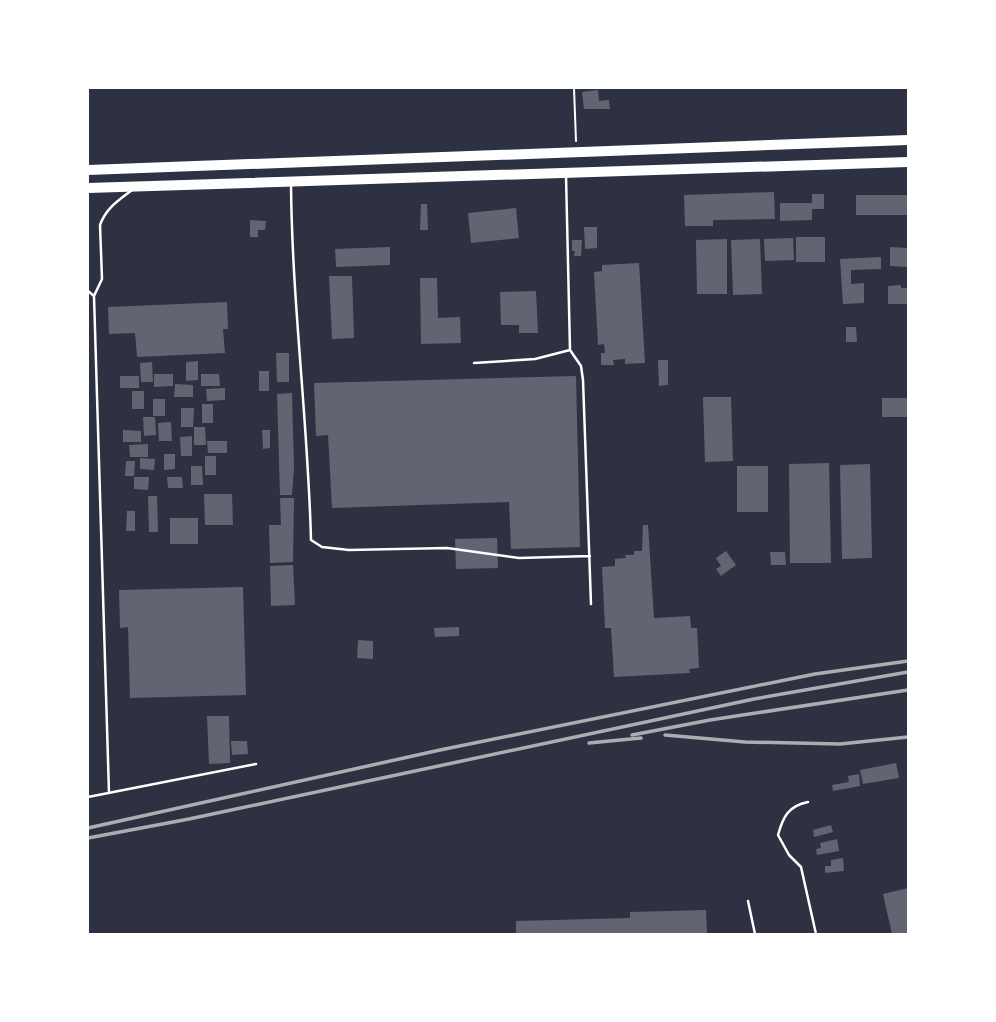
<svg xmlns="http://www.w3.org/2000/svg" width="996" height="1022" font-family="Georgia,serif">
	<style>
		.building { fill: #626471 }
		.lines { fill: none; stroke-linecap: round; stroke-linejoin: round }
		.path { stroke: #fff; stroke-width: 2 }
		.service { stroke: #fff; stroke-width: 2.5 }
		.trunk { stroke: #fff; stroke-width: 10 }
		.rail { stroke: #abadb3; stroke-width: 3.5 }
	</style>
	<rect width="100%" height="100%" fill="#2d3142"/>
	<path class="building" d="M 598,90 L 599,101 L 609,100 L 610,109 L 584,109 L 582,92 Z
		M 774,192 L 775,219 L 713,220 L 713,226 L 685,226 L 684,195 Z
		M 812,194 L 824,194 L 824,209 L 812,209 L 812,220 L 780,221 L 780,203 L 812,203 Z
		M 856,195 L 908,195 L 908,215 L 856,215 Z
		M 421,204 L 427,204 L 428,230 L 420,230 Z
		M 516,208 L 519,238 L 471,243 L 468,213 Z
		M 250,220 L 266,221 L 265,230 L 258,230 L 258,237 L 250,237 Z
		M 584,227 L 597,227 L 597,248 L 585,249 Z
		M 796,237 L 825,237 L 825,262 L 796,262 Z
		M 793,238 L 794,260 L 765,261 L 764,239 Z
		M 727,239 L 727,294 L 697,294 L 696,240 Z
		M 760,239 L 762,294 L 733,295 L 731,240 Z
		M 572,240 L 582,240 L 581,256 L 574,256 L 575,251 L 572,251 Z
		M 390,247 L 390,265 L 336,267 L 335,249 Z
		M 890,247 L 908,248 L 908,267 L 890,266 Z
		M 881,257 L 881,269 L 851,270 L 851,284 L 864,283 L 864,303 L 843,304 L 840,259 Z
		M 639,263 L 645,363 L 625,364 L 625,359 L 613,360 L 614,365 L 601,365 L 601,353 L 605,353 L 604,344 L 598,345 L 594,272 L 602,271 L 602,265 Z
		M 329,276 L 352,276 L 354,338 L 332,339 Z
		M 420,278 L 437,278 L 438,318 L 460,317 L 461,343 L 421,344 Z
		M 901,285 L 901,288 L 908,288 L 908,304 L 888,304 L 888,286 Z
		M 536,291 L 538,333 L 519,333 L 519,325 L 501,325 L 500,292 Z
		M 227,302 L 228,329 L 223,329 L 225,353 L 137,357 L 135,333 L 109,334 L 108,307 Z
		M 846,327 L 856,327 L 857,342 L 846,342 Z
		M 276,353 L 289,353 L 289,382 L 277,382 Z
		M 658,360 L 668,360 L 668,385 L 659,386 Z
		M 198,361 L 198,380 L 186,381 L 186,362 Z
		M 152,362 L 153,382 L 141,382 L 140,363 Z
		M 259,371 L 269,371 L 269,391 L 259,391 Z
		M 154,374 L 173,374 L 173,386 L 154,387 Z
		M 201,374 L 219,374 L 220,386 L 201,386 Z
		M 120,376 L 139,376 L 139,388 L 120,388 Z
		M 576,376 L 580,547 L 511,549 L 509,502 L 332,508 L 328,435 L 316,436 L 314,383 Z
		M 175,384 L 193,385 L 193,397 L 174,397 Z
		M 225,388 L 225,400 L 207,401 L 206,389 Z
		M 132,391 L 144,391 L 144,409 L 132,409 Z
		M 292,393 L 294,467 L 292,495 L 280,495 L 277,394 Z
		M 703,397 L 731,397 L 733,461 L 705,462 Z
		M 882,398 L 908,398 L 908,417 L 882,417 Z
		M 153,399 L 165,399 L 165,416 L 153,416 Z
		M 202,404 L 213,404 L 213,423 L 202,423 Z
		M 181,408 L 194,408 L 193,427 L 181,427 Z
		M 143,417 L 155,417 L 156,435 L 144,436 Z
		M 171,422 L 172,441 L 159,441 L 158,423 Z
		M 194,427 L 205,427 L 206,445 L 194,445 Z
		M 123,430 L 141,431 L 141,442 L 123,442 Z
		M 262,430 L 270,430 L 270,448 L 263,449 Z
		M 192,436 L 192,456 L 181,456 L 180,437 Z
		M 207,441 L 227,441 L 227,453 L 208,453 Z
		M 148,444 L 148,457 L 130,457 L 129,445 Z
		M 164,454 L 175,454 L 175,469 L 164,470 Z
		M 205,456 L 216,456 L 216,475 L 205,475 Z
		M 140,458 L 155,459 L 154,470 L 140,469 Z
		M 126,461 L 135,461 L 134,476 L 125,476 Z
		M 829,463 L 831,563 L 790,563 L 789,464 Z
		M 870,464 L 872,558 L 842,559 L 840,465 Z
		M 191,466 L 202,466 L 203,485 L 191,485 Z
		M 737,466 L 768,466 L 768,512 L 737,512 Z
		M 134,477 L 149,477 L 148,490 L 134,489 Z
		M 167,477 L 182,477 L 183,488 L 168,488 Z
		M 204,494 L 232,494 L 233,525 L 205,525 Z
		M 148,496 L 157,496 L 158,532 L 149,532 Z
		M 280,498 L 294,498 L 293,562 L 270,563 L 269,525 L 281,525 Z
		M 127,511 L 135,511 L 135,531 L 126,531 Z
		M 170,518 L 198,518 L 198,544 L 170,544 Z
		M 643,525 L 648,525 L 654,618 L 690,616 L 691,628 L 697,628 L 699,668 L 689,669 L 690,673 L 614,677 L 611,628 L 605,628 L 602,567 L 615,566 L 615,559 L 626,558 L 625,555 L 634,555 L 634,551 L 642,551 Z
		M 497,538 L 498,568 L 456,569 L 455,539 Z
		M 726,551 L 736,565 L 721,576 L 716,569 L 721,566 L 716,558 Z
		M 770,552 L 785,552 L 786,565 L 771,565 Z
		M 293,565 L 295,605 L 271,606 L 270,566 Z
		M 243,587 L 246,695 L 130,698 L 128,627 L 120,628 L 119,590 Z
		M 459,627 L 459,636 L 435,637 L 434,628 Z
		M 358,640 L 373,641 L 373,659 L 357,658 Z
		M 207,716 L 229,716 L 230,763 L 209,764 Z
		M 231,741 L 247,741 L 248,754 L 232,755 Z
		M 896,763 L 899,778 L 863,784 L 860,770 Z
		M 859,774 L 860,786 L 833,791 L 832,785 L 849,782 L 848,776 Z
		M 831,825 L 833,832 L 814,837 L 813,830 Z
		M 837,839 L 839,851 L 817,855 L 816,849 L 821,848 L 820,843 Z
		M 843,858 L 844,871 L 825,873 L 825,866 L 831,866 L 831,860 Z
		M 908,888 L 908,934 L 892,934 L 883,894 Z
		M 706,910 L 707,934 L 516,934 L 516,921 L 630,918 L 630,912 Z"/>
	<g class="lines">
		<path class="path" d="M 574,88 L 576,141"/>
		<path class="service" d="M 566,175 L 570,350 L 581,366 L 583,380 L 591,604
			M 291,184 C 292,303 308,421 311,540 L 322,547 L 349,550 L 447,548 L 519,558 L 590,556
			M 88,291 L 94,296
			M 474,363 L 535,359 L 570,350
			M 109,793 L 94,296 L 102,279 L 100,225 C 106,208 118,201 132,190
			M 88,797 L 256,764
			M 808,802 C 788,806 783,817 778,835 L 789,855 L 801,867 L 816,934
			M 748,901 L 755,934"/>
		<path class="trunk" d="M 88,170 L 908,140
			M 88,188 L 908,162"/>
		<path class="rail" d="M 632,735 L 710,720 L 908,690
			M 665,735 L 745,742 L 840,744 L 908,737
			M 589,743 L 641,738
			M 88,828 L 440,750 L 815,674 L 908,661
			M 88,838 L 189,819 L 754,699 L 908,672"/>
	</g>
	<rect width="996" height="1022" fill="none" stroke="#ffffff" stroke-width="178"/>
</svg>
